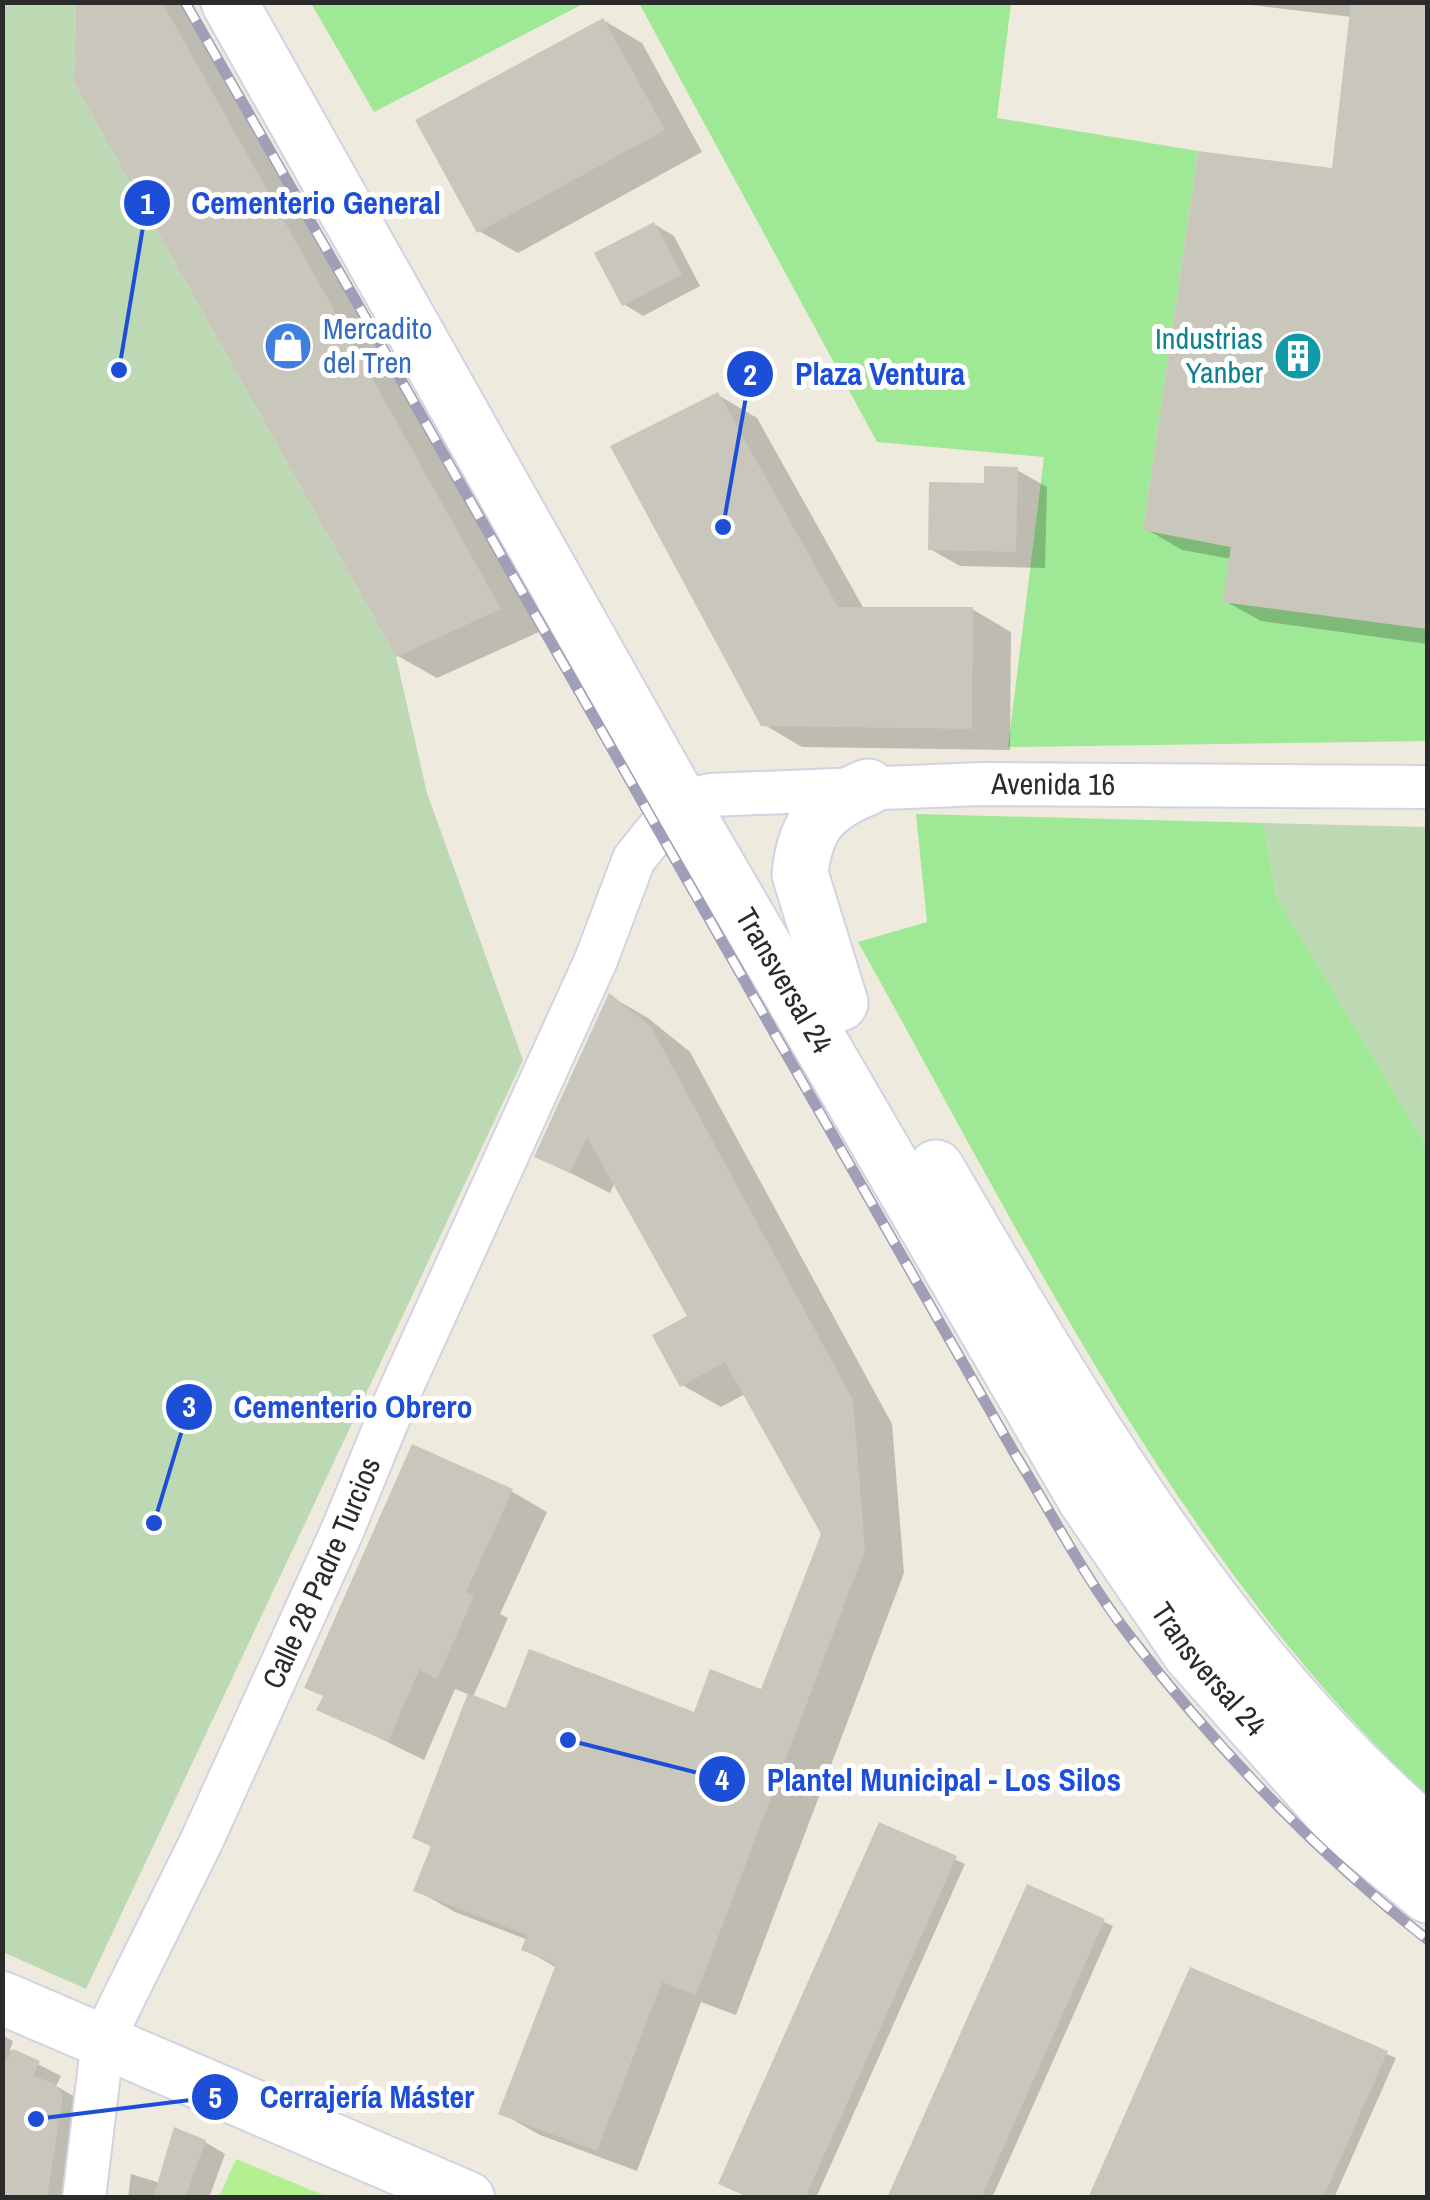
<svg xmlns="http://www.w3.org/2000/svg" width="1430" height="2200" font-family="'Archivo Narrow',sans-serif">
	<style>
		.green { fill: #9fe896 }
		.cemetery { fill: #bcd9b3 }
		.pitch { fill: #b2f091 }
		.shadow { fill: #0003 }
		.building { fill: #c9c7bc }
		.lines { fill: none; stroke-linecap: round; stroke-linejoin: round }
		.minor-casing { stroke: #d2d2e5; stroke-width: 46 }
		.tertiary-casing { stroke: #d2d2e5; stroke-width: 56 }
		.secondary-casing { stroke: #d2d2e5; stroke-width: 59 }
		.minor { stroke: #fff; stroke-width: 42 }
		.tertiary { stroke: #fff; stroke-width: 52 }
		.secondary { stroke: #fff; stroke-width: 55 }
		.rail-casing { stroke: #a19fb7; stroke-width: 11 }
		.rail { stroke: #fff; stroke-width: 8; stroke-dasharray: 22; stroke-linecap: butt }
		.labels { text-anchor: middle; stroke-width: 10; stroke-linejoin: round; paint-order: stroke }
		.shop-label { font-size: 30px; fill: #366cbe; stroke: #fff; text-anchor: start }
		.culture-label { font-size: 30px; fill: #0d838f; stroke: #fff; text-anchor: end }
		.street-label { font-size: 30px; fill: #2b2b2b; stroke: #fff }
		.leader { fill: none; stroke: #1d4ed8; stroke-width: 4 }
		.callout-dot { fill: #1d4ed8; stroke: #fff; stroke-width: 4 }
		.mark-label { font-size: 30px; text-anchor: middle; font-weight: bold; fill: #fff }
		.callout-label { font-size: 32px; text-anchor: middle; font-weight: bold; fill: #1d4ed8; stroke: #fff; stroke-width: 10; stroke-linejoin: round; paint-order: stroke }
	</style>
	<rect width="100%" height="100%" fill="#eeeadd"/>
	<path class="green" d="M 311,3 L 585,3 L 374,112 Z
		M 639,3 L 1011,3 L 997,118 L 1198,151 L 1143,530 L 1231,547 L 1223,602 L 1427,629 L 1427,741 L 1008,747 L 1044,457 L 877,442 Z
		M 916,814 L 1263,823 L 1277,898 L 1427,1147 L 1427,1795 C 1181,1567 1021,1233 858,942 L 927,922 Z"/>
	<path class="cemetery" d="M 76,2 L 74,83 L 396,657 L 427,793 L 523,1060 L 86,1989 L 3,1952 L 2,3 Z
		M 1263,823 L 1427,827 L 1427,1147 L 1277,898 Z"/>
	<path class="pitch" d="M 236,2159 L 328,2197 L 219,2197 Z"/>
	<path class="shadow" d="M 79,2 L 187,2 L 539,632 L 437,678 L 398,656 Z
		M 1227,2 L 1428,2 L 1428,644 L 1261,621 L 1225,601 L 1232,559 L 1182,550 L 1146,529 L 1334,171 L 1352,17 Z
		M 603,20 L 642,43 L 702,152 L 518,253 L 479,231 Z
		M 654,224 L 674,236 L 700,286 L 643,316 L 624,304 Z
		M 718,395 L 757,418 L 864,609 L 972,609 L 1011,632 L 1010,750 L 802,747 L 763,724 Z
		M 1017,470 L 1047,487 L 1045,568 L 960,566 L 930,549 L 986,486 Z
		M 610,996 L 648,1018 L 690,1052 L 892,1424 L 904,1573 L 736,2015 L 701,2002 L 637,2171 L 540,2135 L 501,2113 L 557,1968 L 524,1949 L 528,1940 L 455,1912 L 416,1890 L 433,1848 L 415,1837 L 470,1695 L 455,1689 L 424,1760 L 320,1709 L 325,1697 L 307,1687 L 511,1491 L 547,1512 L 500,1614 L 508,1618 L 473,1697 L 508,1711 L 695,1715 L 763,1692 L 824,1534 L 745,1394 L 721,1407 L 682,1385 L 690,1317 L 615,1182 L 610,1193 L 537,1156 Z
		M 880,1825 L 965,1864 L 816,2198 L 752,2198 Z
		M 1028,1888 L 1113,1926 L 992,2198 L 890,2198 Z
		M 1192,1971 L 1396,2058 L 1334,2198 L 1090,2198 Z
		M 2,2035 L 13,2041 L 10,2050 L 61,2076 L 56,2086 L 77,2098 L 71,2198 L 2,2198 Z
		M 205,2142 L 225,2154 L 209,2198 L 128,2198 L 131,2174 L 160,2183 Z"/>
	<path class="building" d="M 76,2 L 162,2 L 501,609 L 396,657 L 74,83 Z
		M 1351,2 L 1428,2 L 1428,629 L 1222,602 L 1231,547 L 1143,530 L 1198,151 L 1332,168 Z
		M 603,18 L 665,130 L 477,233 L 415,120 Z
		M 654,222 L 682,275 L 622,306 L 594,253 Z
		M 718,392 L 838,607 L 973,607 L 972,729 L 761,726 L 610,446 Z
		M 984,466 L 1018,467 L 1016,552 L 928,550 L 929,482 L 984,483 Z
		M 609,993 L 651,1027 L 853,1400 L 865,1550 L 696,1995 L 662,1982 L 597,2151 L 498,2114 L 556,1964 L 521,1950 L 527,1935 L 413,1891 L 431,1846 L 412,1838 L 468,1693 L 506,1708 L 529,1649 L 694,1712 L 710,1669 L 761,1689 L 821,1534 L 725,1362 L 680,1387 L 652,1335 L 687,1316 L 587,1137 L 570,1173 L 534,1157 Z
		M 412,1444 L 513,1489 L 466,1592 L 474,1596 L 437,1679 L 419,1670 L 388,1742 L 316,1710 L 323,1696 L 304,1688 Z
		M 879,1822 L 957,1856 L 805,2198 L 750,2198 L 718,2184 Z
		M 1027,1884 L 1105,1919 L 981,2198 L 887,2198 Z
		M 1190,1967 L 1388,2051 L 1323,2198 L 1088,2198 Z
		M 13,2049 L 40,2061 L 33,2076 L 54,2083 L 63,2095 L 47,2198 L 2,2198 L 2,2067 Z
		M 174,2127 L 206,2140 L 185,2198 L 153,2198 Z"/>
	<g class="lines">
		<g class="minor-casing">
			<g id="minor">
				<path id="s1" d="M 84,2198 L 103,2040 L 202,1840 L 343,1529 L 395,1402 L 596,960 L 634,859 L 680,802 L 711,795 L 982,784 L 1428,787"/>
			</g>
		</g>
		<g class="tertiary-casing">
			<path id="tertiary" d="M 2,1998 L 468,2198"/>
		</g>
		<g class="secondary-casing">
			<g id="secondary">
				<path id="s2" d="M 229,2 L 680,802 L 1085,1498 L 1191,1654 L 1343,1825 L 1428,1895"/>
				<path d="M 840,1003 L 800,874 C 805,824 823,805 868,787"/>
				<path d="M 936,1168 C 1075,1405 1217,1653 1428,1834"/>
			</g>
		</g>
		<use href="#minor" class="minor"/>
		<use href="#tertiary" class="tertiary"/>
		<use href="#secondary" class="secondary"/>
		<g class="rail-casing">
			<path id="rail" d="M 185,2 L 1015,1454 C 1052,1514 1086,1580 1129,1635 C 1215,1747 1317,1853 1428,1940"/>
		</g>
		<use href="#rail" class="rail"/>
	</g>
	<defs>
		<g id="shop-disc" transform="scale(2.5)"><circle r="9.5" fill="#3f7fe0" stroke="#fff"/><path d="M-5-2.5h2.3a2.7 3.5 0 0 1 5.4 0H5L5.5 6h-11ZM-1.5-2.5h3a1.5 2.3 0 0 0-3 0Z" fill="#fff"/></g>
		<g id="building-disc" transform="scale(2.5)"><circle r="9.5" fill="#0f9aa8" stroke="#fff"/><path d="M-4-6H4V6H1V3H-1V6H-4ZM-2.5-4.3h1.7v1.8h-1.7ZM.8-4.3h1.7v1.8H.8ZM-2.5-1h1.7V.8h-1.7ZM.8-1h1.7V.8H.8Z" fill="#fff"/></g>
	</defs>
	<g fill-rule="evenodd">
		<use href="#shop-disc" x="288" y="346"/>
		<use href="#building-disc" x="1298" y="356"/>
	</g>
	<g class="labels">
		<g class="shop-label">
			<text x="323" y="339">Mercadito<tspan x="323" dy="34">del Tren</tspan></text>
		</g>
		<g class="culture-label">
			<text x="1263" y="349">Industrias<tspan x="1263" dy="34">Yanber</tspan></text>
		</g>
		<g class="street-label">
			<text dy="10" stroke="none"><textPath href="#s1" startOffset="1902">Avenida 16</textPath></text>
			<text dy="10" stroke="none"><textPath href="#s2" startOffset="1125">Transversal 24</textPath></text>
			<text dy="10" stroke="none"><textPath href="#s1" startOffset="675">Calle 28 Padre Turcios</textPath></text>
			<text dy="10" stroke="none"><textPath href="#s2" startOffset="1935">Transversal 24</textPath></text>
		</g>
	</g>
	<path class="leader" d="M119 370L147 203M723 527L750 374M154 1523L189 1407M568 1740L722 1779M36 2119L215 2097"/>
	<g class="callout-dot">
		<circle cx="119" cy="370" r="10"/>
		<circle cx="723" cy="527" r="10"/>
		<circle cx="154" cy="1523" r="10"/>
		<circle cx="568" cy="1740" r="10"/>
		<circle cx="36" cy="2119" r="10"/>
		<circle cx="147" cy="203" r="25"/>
		<circle cx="750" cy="374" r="25"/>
		<circle cx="189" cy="1407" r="25"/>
		<circle cx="722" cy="1779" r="25"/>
		<circle cx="215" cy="2097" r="25"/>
	</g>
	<g class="mark-label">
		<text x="147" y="214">1</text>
		<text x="750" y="385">2</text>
		<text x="189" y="1417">3</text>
		<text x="722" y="1790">4</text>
		<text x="215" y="2108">5</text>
	</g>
	<g class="callout-label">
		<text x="316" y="214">Cementerio General</text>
		<text x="880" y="385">Plaza Ventura</text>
		<text x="353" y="1418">Cementerio Obrero</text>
		<text x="944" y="1791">Plantel Municipal - Los Silos</text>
		<text x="367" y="2108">Cerrajería Máster</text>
	</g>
	<rect width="1430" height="2200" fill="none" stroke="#2b2b2b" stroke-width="10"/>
</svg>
